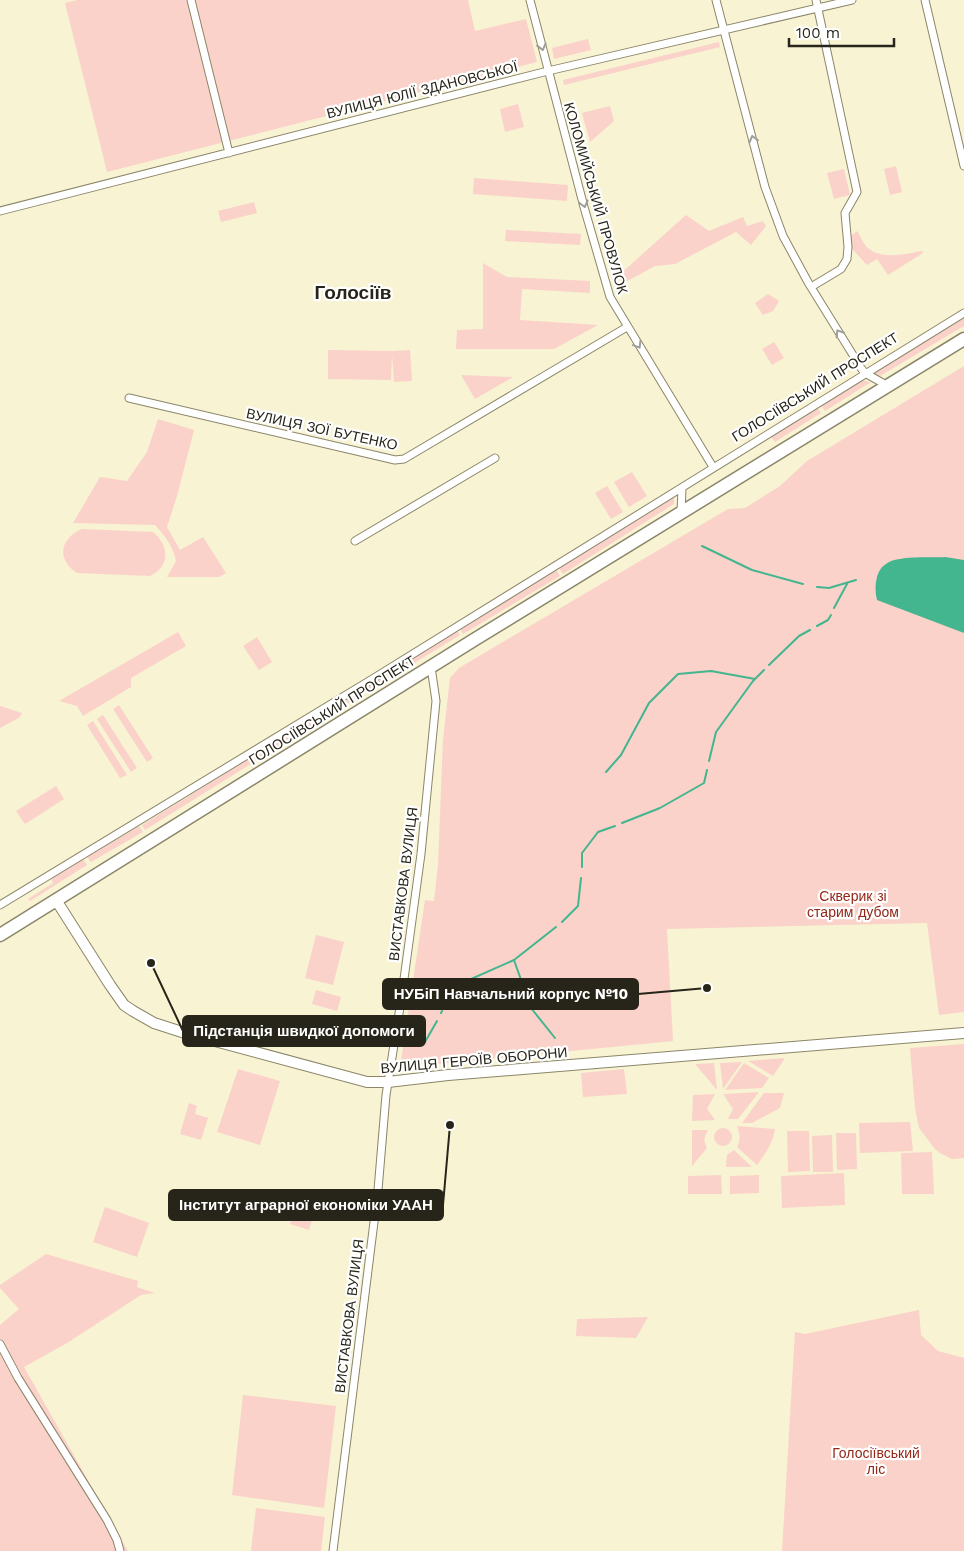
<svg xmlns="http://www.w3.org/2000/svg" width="964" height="1551" font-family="'Work Sans',sans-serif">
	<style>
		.green { fill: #fad2c9 }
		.water { fill: #43b58f }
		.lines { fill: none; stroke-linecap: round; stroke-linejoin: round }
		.stream { stroke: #43b58f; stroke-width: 2 }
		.street-casing { stroke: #8b8669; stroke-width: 9 }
		.secondary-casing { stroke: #8b8669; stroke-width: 12 }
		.highway-casing { stroke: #8b8669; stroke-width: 15 }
		.street { stroke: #fff; stroke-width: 7 }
		.secondary { stroke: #fff; stroke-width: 10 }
		.highway { stroke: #fff; stroke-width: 12 }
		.oneway { stroke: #9e9d98 }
		.labels { text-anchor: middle; stroke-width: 4.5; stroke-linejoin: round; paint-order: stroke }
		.street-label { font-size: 14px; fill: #272519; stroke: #fff }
		.park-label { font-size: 14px; fill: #932617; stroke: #fff }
		.district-label { font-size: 19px; font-weight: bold; fill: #272519; stroke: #fff }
		.leader { fill: none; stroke: #272519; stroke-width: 2 }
		.callout-dot { fill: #272519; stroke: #fff; stroke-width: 2 }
		.callout { fill: #272519; stroke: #272519; stroke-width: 2 }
		.callout-label { font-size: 15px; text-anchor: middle; font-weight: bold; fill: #fff }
	</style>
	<rect width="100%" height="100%" fill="#f8f3d3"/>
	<path class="green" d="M 77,0 L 468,0 L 475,31 L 526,19 L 537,62 L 107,172 L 65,3 Z
		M 588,39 L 591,50 L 554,59 L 552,48 Z
		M 719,42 L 720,47 L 564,85 L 563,80 Z
		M 518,104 L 524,127 L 505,132 L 500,109 Z
		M 610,106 L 614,121 L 590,142 L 582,113 Z
		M 896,166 L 902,192 L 890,195 L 884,169 Z
		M 844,169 L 850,195 L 834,199 L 827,173 Z
		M 474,178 L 568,185 L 567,201 L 473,194 Z
		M 254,202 L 257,213 L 221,222 L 218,211 Z
		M 686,215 L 709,231 L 743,217 L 747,226 L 763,221 L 766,226 L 751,245 L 736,232 L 675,264 L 655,266 L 622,284 L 618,276 Z
		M 506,230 L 581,234 L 580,245 L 505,241 Z
		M 857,231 C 860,235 862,241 865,245 C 878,261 905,254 922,251 L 923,253 L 888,275 L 877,259 L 867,265 L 852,249 L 851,236 Z
		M 483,263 L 507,277 L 590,281 L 590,293 L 522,289 L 520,320 L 598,325 L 554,349 L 456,349 L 457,330 L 483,329 Z
		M 768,294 L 779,301 L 773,311 L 763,315 L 755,303 Z
		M 964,316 L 964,326 L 880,376 L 871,373 Z
		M 774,342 L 784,358 L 772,365 L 762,349 Z
		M 328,350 L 392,351 L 410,350 L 412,381 L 394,382 L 392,354 L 391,380 L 328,379 Z
		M 964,366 L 964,1012 L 939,1015 L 927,923 L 667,929 L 673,1041 L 400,1068 L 425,900 L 434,901 L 438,865 L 443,740 L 450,678 L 459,668 L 728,509 L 745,508 L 780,486 L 807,461 Z
		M 461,375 L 513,377 L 475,399 Z
		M 860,380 L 871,382 L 825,411 L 821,405 Z
		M 817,407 L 821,413 L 775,442 L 770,435 Z
		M 158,419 L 194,430 L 177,496 L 167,527 L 180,550 L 203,537 L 226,573 L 219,577 L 167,577 L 176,561 C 173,546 165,536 155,525 L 73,523 L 100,477 L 127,481 L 147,452 Z
		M 632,472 L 647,496 L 629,507 L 614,482 Z
		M 607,486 L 623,512 L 611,519 L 595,493 Z
		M 674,497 L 674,504 L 563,574 L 559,568 Z
		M 82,529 L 153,532 C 169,545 171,566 150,576 L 77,573 C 56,560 60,538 82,529 Z
		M 556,569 L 560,576 L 463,634 L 460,629 Z
		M 457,631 L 460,635 L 370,690 L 367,686 Z
		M 178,632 L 186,646 L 131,678 L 131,687 L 83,716 L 77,706 L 59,701 Z
		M 257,637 L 272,662 L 259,670 L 243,646 Z
		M 365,687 L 368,691 L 145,830 L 142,825 Z
		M 119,705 L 153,758 L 147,762 L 113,709 Z
		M 0,706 L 22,713 L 20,717 L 0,728 Z
		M 103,715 L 137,768 L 131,772 L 97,719 Z
		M 93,721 L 127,775 L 120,778 L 87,725 Z
		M 56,786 L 64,799 L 25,824 L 16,811 Z
		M 139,826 L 143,832 L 91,862 L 87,857 Z
		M 83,859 L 87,865 L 30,901 L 28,899 L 53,883 L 51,878 Z
		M 316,935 L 344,942 L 333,985 L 305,978 Z
		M 316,990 L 341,997 L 337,1011 L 312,1004 Z
		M 964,1044 L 964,1158 L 952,1159 L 940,1153 L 935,1149 L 919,1128 L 915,1108 L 910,1048 Z
		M 785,1058 L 773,1076 L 748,1061 Z
		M 742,1062 L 723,1089 L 720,1063 Z
		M 714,1063 L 717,1090 L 695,1064 Z
		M 744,1063 L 769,1078 L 762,1088 L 725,1090 Z
		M 238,1069 L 280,1081 L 260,1145 L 217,1132 Z
		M 624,1069 L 627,1094 L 583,1097 L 581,1073 Z
		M 759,1092 L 738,1119 L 728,1119 L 733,1109 L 723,1094 Z
		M 764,1093 L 784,1093 L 780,1108 L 752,1123 L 742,1123 Z
		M 715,1094 L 707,1109 L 715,1120 L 692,1121 L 693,1095 Z
		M 189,1103 L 197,1106 L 195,1114 L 208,1118 L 201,1140 L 180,1134 Z
		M 910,1122 L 913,1151 L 860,1153 L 859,1123 Z
		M 737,1126 L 775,1129 C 773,1143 765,1154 757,1165 L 737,1147 C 741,1139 740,1134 737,1126 Z
		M714 1137a9 9 0 1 1 18 0a9 9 0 1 1-18 0Z
		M 692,1130 L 708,1130 C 704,1137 703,1140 707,1148 L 692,1166 Z
		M 787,1131 L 809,1131 L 810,1171 L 788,1172 Z
		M 836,1133 L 856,1133 L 857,1169 L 837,1170 Z
		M 832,1135 L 833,1172 L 813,1172 L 812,1136 Z
		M 734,1150 L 752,1167 L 726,1167 L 727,1155 Z
		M 932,1152 L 934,1194 L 902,1194 L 901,1153 Z
		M 844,1173 L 845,1205 L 782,1208 L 781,1176 Z
		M 721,1175 L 722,1194 L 688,1194 L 688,1176 Z
		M 759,1175 L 759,1193 L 730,1194 L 730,1176 Z
		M 301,1191 L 319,1197 L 309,1230 L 290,1224 Z
		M 105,1207 L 149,1223 L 137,1257 L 93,1242 Z
		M 46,1254 L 138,1281 L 137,1287 L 155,1293 L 141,1295 L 67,1343 L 24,1367 L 128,1551 L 0,1551 L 0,1325 L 19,1309 L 0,1288 L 0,1285 Z
		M 919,1310 L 921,1335 L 938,1351 L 964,1358 L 964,1551 L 782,1551 L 795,1332 L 805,1334 Z
		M 648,1317 L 636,1338 L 576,1336 L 577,1319 Z
		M 243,1395 L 336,1406 L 324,1508 L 232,1495 Z
		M 256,1508 L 325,1517 L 321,1551 L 251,1551 Z"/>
	<path class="water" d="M 945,557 L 964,560 L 964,633 L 877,600 C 875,592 875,585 877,577 C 879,571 881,567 886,564 C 897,555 931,558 945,557 Z"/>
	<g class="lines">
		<path class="stream" d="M 702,546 L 752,570 L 803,584
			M 817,587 L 829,588 L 856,580
			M 834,608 L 847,584
			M 817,626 L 828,620 L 831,615
			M 769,665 L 799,636 L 810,630
			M 709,761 L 716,732 L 753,681 L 764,670
			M 606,772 L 621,755 L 649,703 L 678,674 L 711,671 L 755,679
			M 622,823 L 660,808 L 704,783 L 707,770
			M 582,867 L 582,853 L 598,832 L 615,826
			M 562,922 L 578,906 L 581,878
			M 514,960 L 531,1008 L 555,1038
			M 462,983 L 514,960 L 556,927
			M 446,1004 L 451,994 L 457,988
			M 441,1013 L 442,1011
			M 425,1042 L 437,1021"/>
		<g class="street-casing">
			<path id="street" d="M 191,0 L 229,153
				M 530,0 L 584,207 L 610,297 L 713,467
				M 716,0 L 765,187 L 783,236 L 809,284 L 861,368 L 865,373 L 888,386
				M 925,0 L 964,166
				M 0,211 L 548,71 L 852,0
				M 811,287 L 841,269 L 847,259 L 848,247 L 845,213 L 857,192 L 816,0
				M 129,398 L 395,460 L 404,459 L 627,327
				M 681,513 L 682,488
				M 355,541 L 495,458
				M 0,905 L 374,678 L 964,313
				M 0,1344 L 18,1378 L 107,1520 L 117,1540 L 120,1551
				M 333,1551 L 378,1190 L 386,1095 L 401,1001 L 421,854 L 436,701 L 431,667"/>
		</g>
		<g class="secondary-casing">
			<path id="secondary" d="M 56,900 L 110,985 L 124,1005 L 133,1011 L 154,1023 L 185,1033 L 367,1082 L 388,1082 L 448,1075 L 964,1033"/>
		</g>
		<g class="highway-casing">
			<path id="highway" d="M 0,935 L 477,638 L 964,339"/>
		</g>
		<use href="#street" class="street"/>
		<use href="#secondary" class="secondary"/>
		<use href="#highway" class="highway"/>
	</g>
	<defs><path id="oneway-chevron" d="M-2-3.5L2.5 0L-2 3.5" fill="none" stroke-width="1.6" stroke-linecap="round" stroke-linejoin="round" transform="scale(1.25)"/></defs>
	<g class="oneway">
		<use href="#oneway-chevron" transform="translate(542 47) rotate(76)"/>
		<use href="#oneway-chevron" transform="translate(753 139) rotate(-105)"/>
		<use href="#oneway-chevron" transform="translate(584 204) rotate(75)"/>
		<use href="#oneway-chevron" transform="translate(839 333) rotate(-122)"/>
		<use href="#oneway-chevron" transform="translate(638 345) rotate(59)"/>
	</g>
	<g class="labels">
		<g class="street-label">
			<text transform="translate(422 90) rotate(-14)" y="5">ВУЛИЦЯ ЮЛІЇ ЗДАНОВСЬКОЇ</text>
			<text transform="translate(596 198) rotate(74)" y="5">КОЛОМИЙСЬКИЙ ПРОВУЛОК</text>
			<text transform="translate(815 387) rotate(-32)" y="5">ГОЛОСІЇВСЬКИЙ ПРОСПЕКТ</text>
			<text transform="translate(322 429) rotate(12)" y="5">ВУЛИЦЯ ЗОЇ БУТЕНКО</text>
			<text transform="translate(332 710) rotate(-32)" y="5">ГОЛОСІЇВСЬКИЙ ПРОСПЕКТ</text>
			<text transform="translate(403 884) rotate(-83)" y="5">ВИСТАВКОВА ВУЛИЦЯ</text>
			<text transform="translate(474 1060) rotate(-5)" y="5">ВУЛИЦЯ ГЕРОЇВ ОБОРОНИ</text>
			<text transform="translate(349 1316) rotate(-83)" y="5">ВИСТАВКОВА ВУЛИЦЯ</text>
		</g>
		<g class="park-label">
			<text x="853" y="901">Скверик зі<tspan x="853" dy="16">старим дубом</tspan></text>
			<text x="876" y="1458">Голосіївський<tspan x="876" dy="16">ліс</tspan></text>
		</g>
		<g class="district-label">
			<text x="353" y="299">Голосіїв</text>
		</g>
	</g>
	<path class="leader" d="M707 988L638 994M151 963L183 1031M450 1125L443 1205"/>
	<g class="callout-dot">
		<circle cx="707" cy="988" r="5"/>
		<circle cx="151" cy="963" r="5"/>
		<circle cx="450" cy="1125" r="5"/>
	</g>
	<g class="callout">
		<rect x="383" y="979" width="255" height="30" rx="5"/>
		<rect x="183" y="1016" width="242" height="30" rx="5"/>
		<rect x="169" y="1190" width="274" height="30" rx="5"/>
	</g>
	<g class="callout-label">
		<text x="511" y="999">НУБіП Навчальний корпус №10</text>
		<text x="304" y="1036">Підстанція швидкої допомоги</text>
		<text x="306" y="1210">Інститут аграрної економіки УААН</text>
	</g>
	<path d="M789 38v8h105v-8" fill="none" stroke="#272519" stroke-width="2.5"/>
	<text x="796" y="38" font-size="15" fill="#272519" stroke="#ffffff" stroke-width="4" paint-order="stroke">100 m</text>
</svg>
